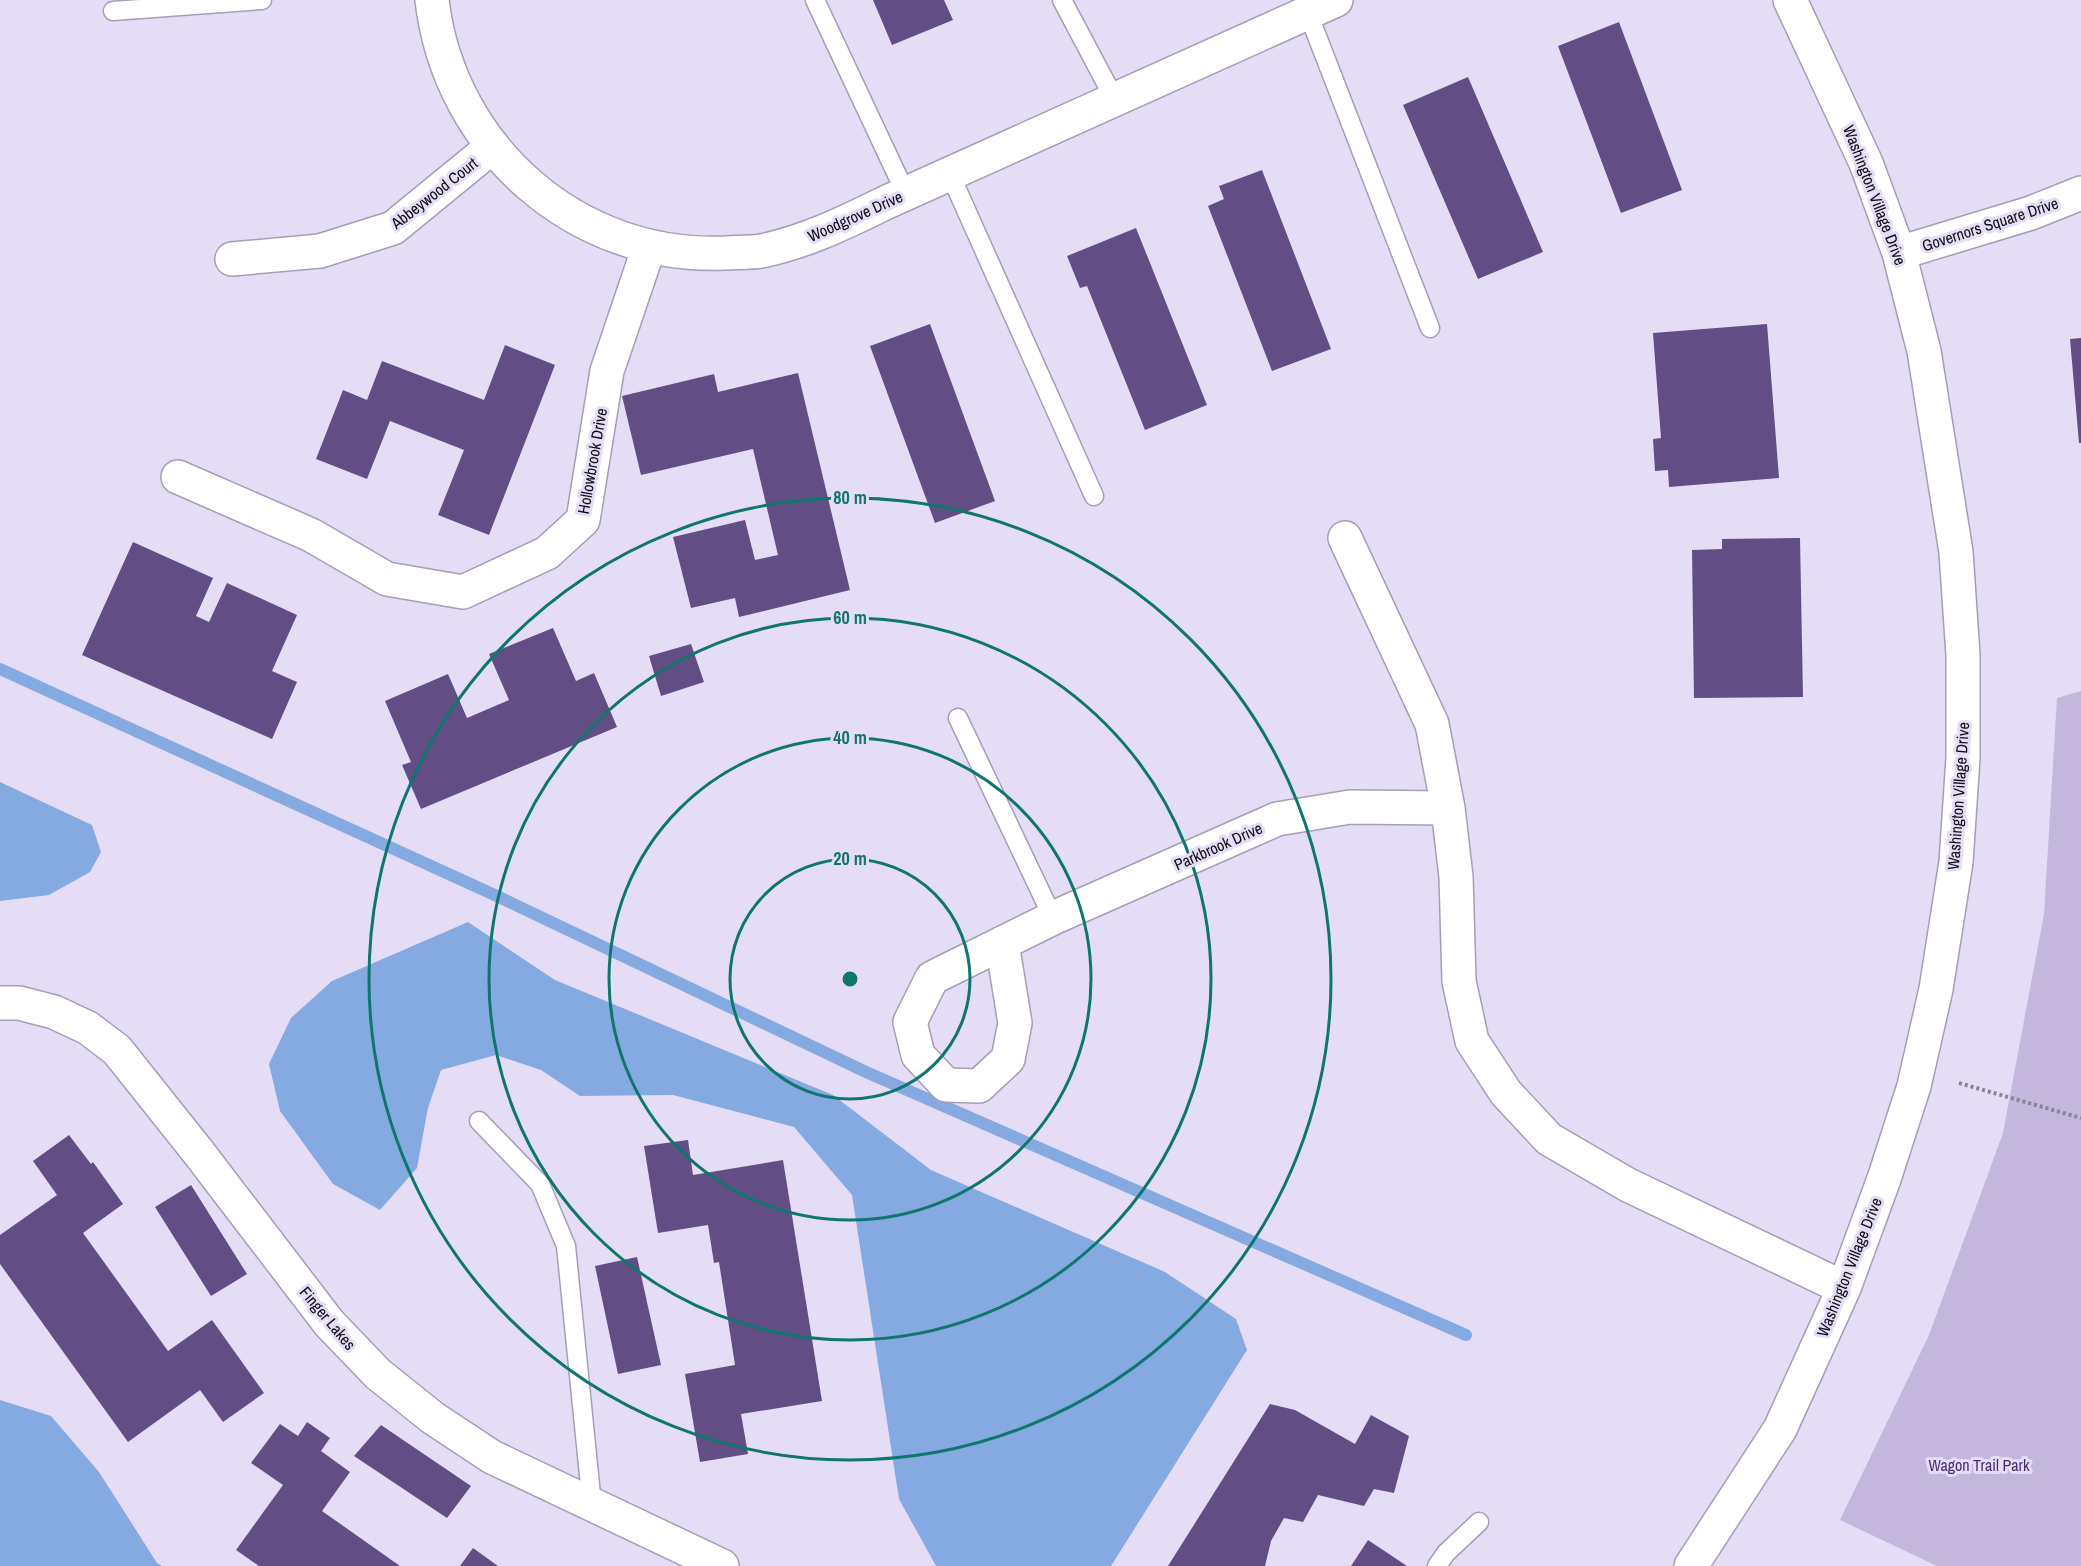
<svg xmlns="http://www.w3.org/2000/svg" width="2081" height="1566" font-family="'Archivo Narrow',sans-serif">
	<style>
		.green { fill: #c4b7de }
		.water { fill: #84aae1 }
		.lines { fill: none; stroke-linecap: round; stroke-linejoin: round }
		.stream { stroke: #84aae1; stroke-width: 12 }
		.building { fill: #624e85 }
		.service-casing { stroke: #a59eb5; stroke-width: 21 }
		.minor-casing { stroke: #a59eb5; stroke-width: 36 }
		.path { stroke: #898395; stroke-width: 4; stroke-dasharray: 3 3; stroke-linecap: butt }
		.service { stroke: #fff; stroke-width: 18 }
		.minor { stroke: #fff; stroke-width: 33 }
		.ring { fill: none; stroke: #0f766e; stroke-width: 3 }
		.labels { text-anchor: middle; stroke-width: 6; stroke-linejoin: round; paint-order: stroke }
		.street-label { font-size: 16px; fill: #0e0b13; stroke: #e5ddf6 }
		.park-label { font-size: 16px; fill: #4a2b73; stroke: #e5ddf6 }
		.centre { fill: #0f766e; stroke: #e5ddf6; stroke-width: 3 }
		.ring-label { font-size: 18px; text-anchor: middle; font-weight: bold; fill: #0f766e; stroke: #e5ddf6; stroke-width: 6; stroke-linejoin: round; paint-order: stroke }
	</style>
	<rect width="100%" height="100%" fill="#e5ddf6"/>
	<path class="green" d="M 2081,691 L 2081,1566 L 1937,1566 L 1840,1520 L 1929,1335 L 2003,1133 L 2044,914 L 2057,698 Z"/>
	<path class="water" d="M 0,782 L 92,825 L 101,852 L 90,872 L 49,895 L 0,901 Z
		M 468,922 L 555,980 L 833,1095 L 931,1170 L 1165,1272 L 1236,1319 L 1247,1350 L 1111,1566 L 936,1566 L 899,1499 L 852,1195 L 794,1127 L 673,1095 L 580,1096 L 541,1070 L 496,1055 L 441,1070 L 428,1108 L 417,1168 L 380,1210 L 333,1184 L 280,1111 L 269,1064 L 291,1018 L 332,981 Z
		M 0,1400 L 51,1416 L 99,1472 L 157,1563 L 162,1566 L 0,1566 Z"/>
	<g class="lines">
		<path class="stream" d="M 0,669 L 499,897 L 866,1072 L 1466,1335"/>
	</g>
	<path class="building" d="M 873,0 L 944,0 L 953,20 L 892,45 Z
		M 1619,22 L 1682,190 L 1621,213 L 1558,46 Z
		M 1468,77 L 1543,252 L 1478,279 L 1403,105 Z
		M 1262,170 L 1331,349 L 1272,371 L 1208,206 L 1224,199 L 1219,186 Z
		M 1136,228 L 1207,405 L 1145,430 L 1087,286 L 1080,288 L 1067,256 Z
		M 930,324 L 995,501 L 935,523 L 870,346 Z
		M 1767,324 L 1779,478 L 1669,487 L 1668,470 L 1655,471 L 1653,439 L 1661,438 L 1653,333 Z
		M 2081,338 L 2081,443 L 2079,443 L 2070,339 Z
		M 505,345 L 555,365 L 489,535 L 438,515 L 464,450 L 390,421 L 367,479 L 316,459 L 343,390 L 367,400 L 382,361 L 484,400 Z
		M 798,373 L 850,590 L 739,617 L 735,598 L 691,608 L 673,537 L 745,520 L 755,560 L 778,555 L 753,449 L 641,475 L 622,396 L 714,374 L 718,392 Z
		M 1800,538 L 1803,697 L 1694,698 L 1692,550 L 1722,549 L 1722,539 Z
		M 133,542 L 213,578 L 196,616 L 209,622 L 227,583 L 297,615 L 272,671 L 297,682 L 272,739 L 82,655 Z
		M 553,628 L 576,681 L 594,673 L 617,727 L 421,809 L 402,765 L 411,762 L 385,701 L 448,674 L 467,718 L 509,700 L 489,654 Z
		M 691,644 L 704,682 L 661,696 L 649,656 Z
		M 69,1135 L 91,1164 L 93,1162 L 123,1204 L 83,1233 L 168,1351 L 212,1320 L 264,1393 L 223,1422 L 200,1390 L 128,1442 L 0,1264 L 0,1235 L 57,1195 L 33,1161 Z
		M 688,1140 L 693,1175 L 783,1160 L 822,1401 L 741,1414 L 748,1454 L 700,1462 L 685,1374 L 735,1365 L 719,1262 L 714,1263 L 708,1225 L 658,1233 L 644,1146 Z
		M 191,1185 L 247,1274 L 211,1296 L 155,1207 Z
		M 637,1257 L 661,1365 L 618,1374 L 595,1266 Z
		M 1270,1404 L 1295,1410 L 1355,1444 L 1371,1415 L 1409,1436 L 1394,1493 L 1374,1489 L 1364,1506 L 1318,1495 L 1303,1522 L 1284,1518 L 1271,1541 L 1265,1566 L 1168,1566 Z
		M 307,1422 L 330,1438 L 321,1451 L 350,1472 L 322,1511 L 400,1566 L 259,1566 L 236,1550 L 283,1485 L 251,1463 L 280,1424 L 298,1436 Z
		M 381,1425 L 471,1486 L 447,1518 L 354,1456 Z
		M 1368,1540 L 1407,1566 L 1351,1566 Z
		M 473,1548 L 498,1566 L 460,1566 Z"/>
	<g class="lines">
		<g class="service-casing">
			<path id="service" d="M 815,0 L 906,194
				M 1062,0 L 1115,100
				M 113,11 L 262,0
				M 1308,13 L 1430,328
				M 950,174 L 1094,496
				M 958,718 L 1053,918
				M 479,1121 L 540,1184 L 566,1246 L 592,1505
				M 1437,1566 L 1446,1553 L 1479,1522"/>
		</g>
		<g class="minor-casing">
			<path id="minor" d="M 432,0 C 449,147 576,260 725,253 C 736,252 749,253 761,251 C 806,242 846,222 887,202 L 1336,0
				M 1899,253 L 2031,213 L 2081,193
				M 232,259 L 320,251 L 393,228 L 492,147
				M 178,477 L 311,535 L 387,579 L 463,592 L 547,553 L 583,520 L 607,371 L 649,247
				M 1345,538 L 1432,724 L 1448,808 L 1456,877 L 1459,981 L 1472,1041 L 1506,1093 L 1549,1139 L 1628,1185 L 1844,1288
				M 1002,943 L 1015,1023 L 1008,1059 L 979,1086 L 946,1085 L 918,1055 L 910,1022 L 932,978 L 1053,918 L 1277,819 L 1350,807 L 1448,808
				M 0,1003 L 19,1003 L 54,1012 L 88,1028 L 117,1050 L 199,1153 L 329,1323 L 378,1374 L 433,1418 L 492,1457 L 722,1566
				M 1691,1566 L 1780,1429 L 1844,1288 L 1884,1179 L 1914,1086 L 1936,989 L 1956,862 L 1963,758 L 1963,655 L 1956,552 L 1924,351 L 1899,253 L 1866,163 L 1790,0"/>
		</g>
		<path class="path" d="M 1959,1083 L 2081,1118"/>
		<use href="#service" class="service"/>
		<use href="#minor" class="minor"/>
	</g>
	<g class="ring">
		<circle cx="850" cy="979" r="120"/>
		<circle cx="850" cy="979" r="241"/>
		<circle cx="850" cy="979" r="361"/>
		<circle cx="850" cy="979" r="481"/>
	</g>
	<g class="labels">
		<g class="street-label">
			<text transform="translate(434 193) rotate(-38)" y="6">Abbeywood Court</text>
			<text transform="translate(1875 195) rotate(69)" y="6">Washington Village Drive</text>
			<text transform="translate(855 216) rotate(-24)" y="6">Woodgrove Drive</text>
			<text transform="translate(1990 224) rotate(-18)" y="6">Governors Square Drive</text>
			<text transform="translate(592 461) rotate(-80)" y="6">Hollowbrook Drive</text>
			<text transform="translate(1958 796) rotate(-86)" y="6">Washington Village Drive</text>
			<text transform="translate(1218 846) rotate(-24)" y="6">Parkbrook Drive</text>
			<text transform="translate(1849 1267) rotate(-68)" y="6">Washington Village Drive</text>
			<text transform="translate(328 1318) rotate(50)" y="6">Finger Lakes</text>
		</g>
		<g class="park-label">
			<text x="1979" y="1471">Wagon Trail Park</text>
		</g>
	</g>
	<circle cx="850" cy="979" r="9" class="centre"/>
	<g class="ring-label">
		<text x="850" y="504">80 m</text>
		<text x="850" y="624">60 m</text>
		<text x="850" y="744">40 m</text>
		<text x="850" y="865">20 m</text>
	</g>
</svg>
